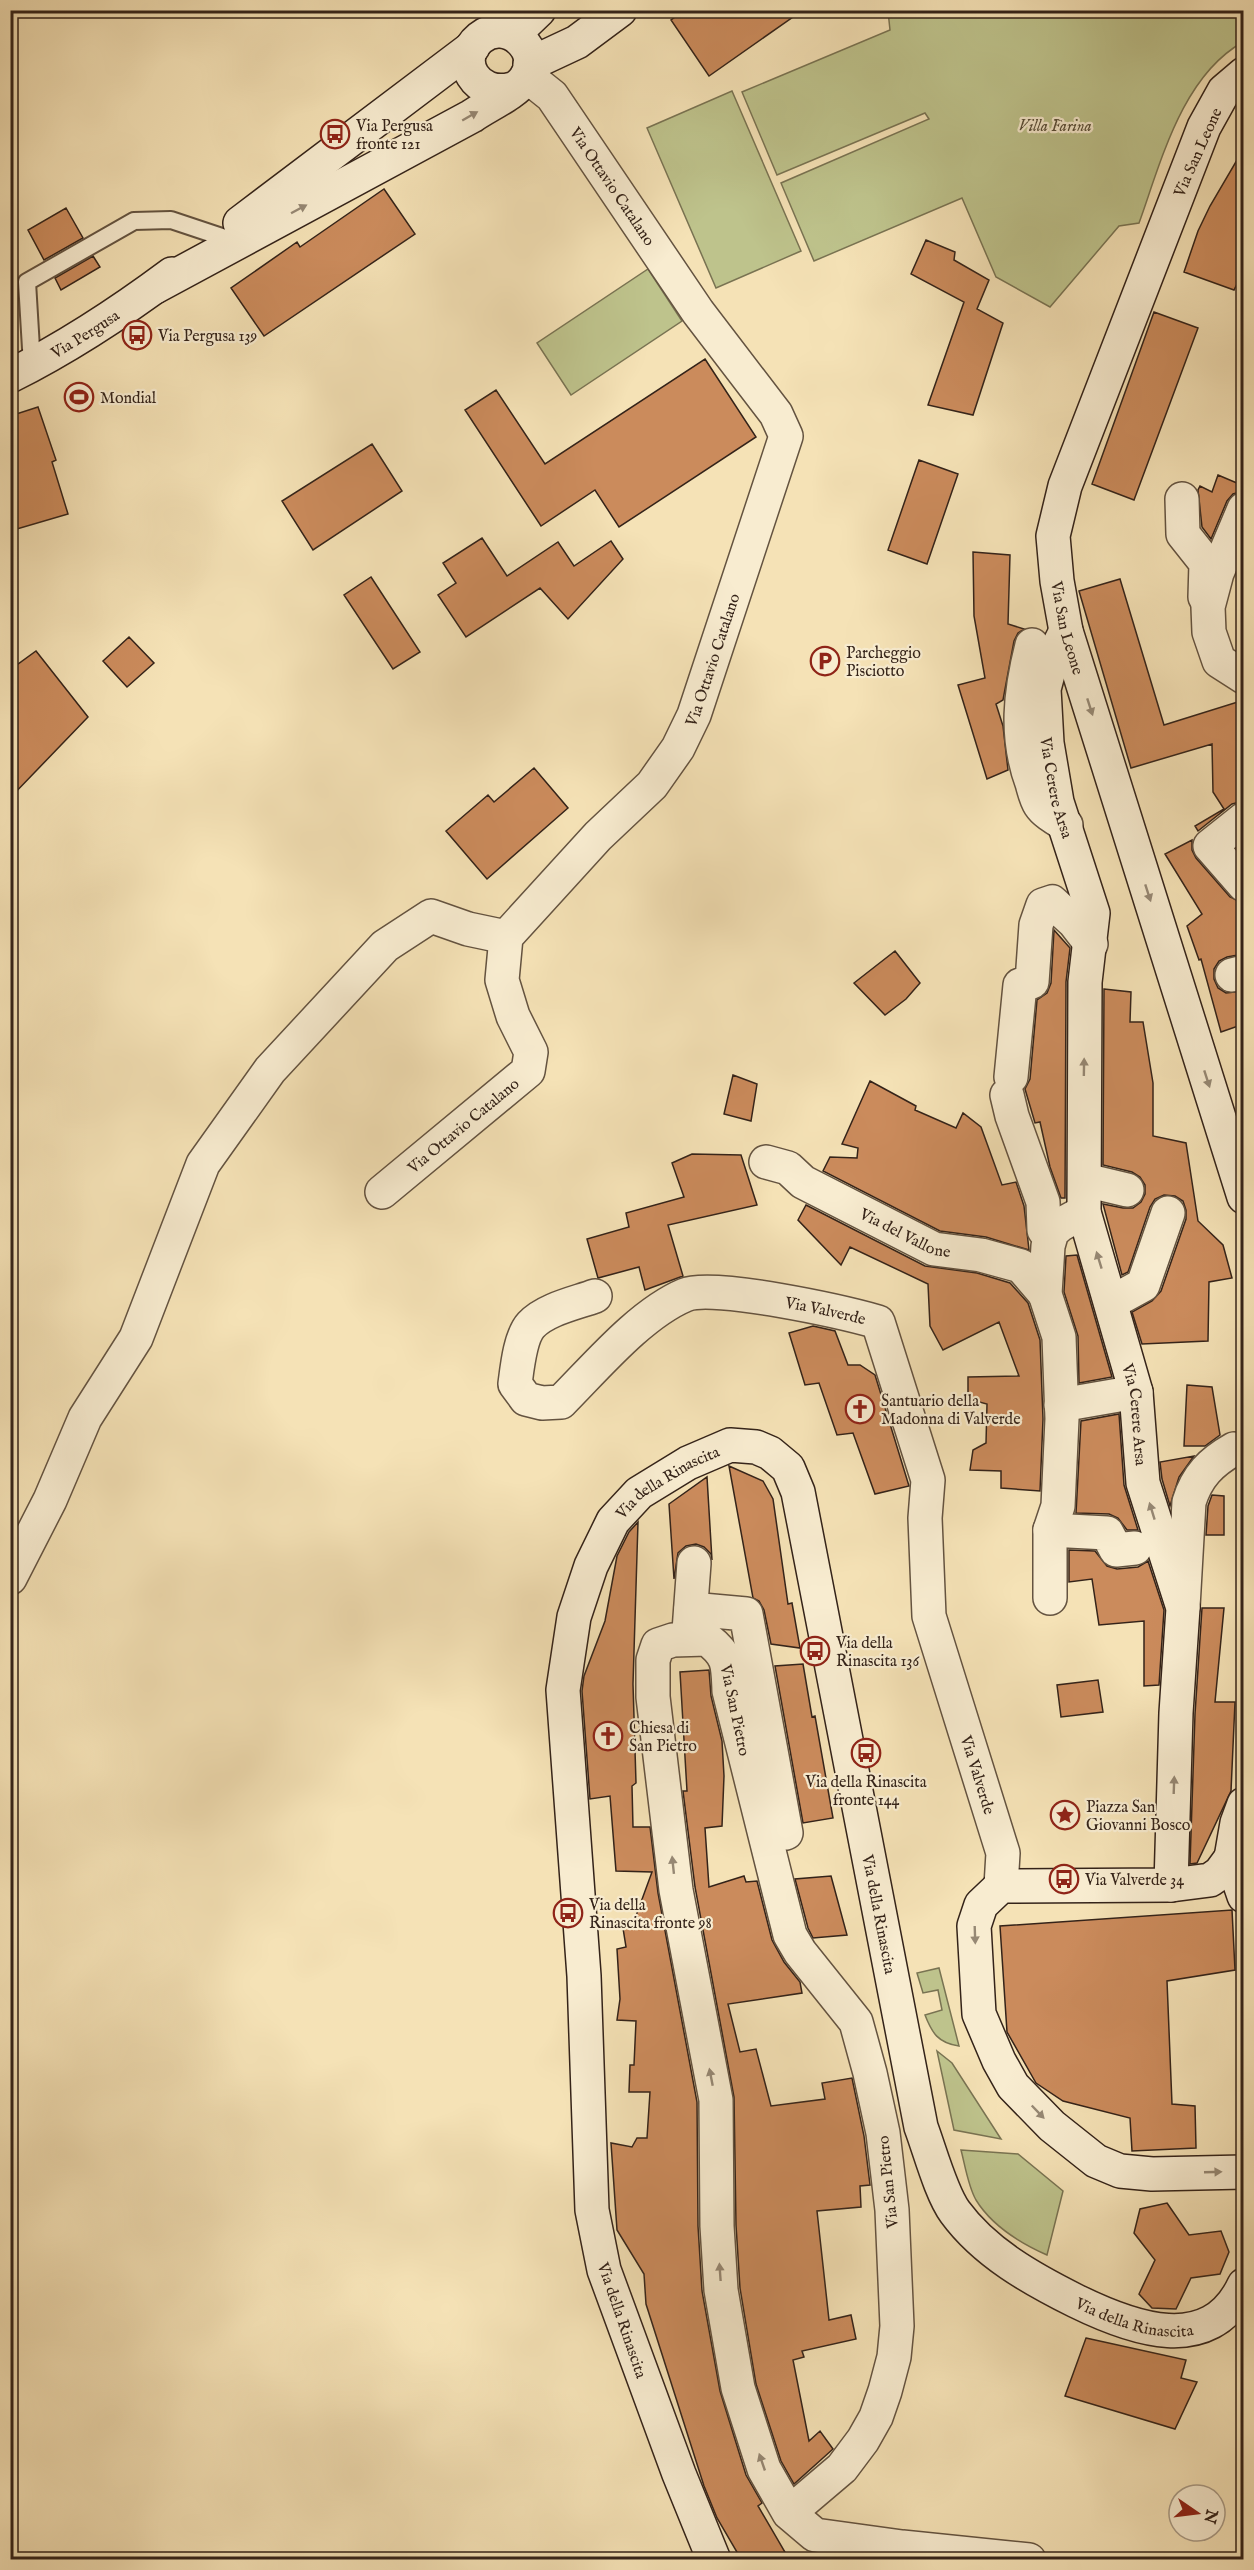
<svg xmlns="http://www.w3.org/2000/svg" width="1254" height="2570" font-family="'IM FELL English',serif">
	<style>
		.green { fill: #bec38c; stroke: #797352; stroke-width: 1.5 }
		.building { fill: #cb8b5c; stroke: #342319; stroke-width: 1.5 }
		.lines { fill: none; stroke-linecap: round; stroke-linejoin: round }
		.lane-casing { stroke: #645340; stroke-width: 20 }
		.street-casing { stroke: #645340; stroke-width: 36 }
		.secondary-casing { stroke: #342319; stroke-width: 36 }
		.lane { stroke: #f8ecd0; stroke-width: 16 }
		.street { stroke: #f8ecd0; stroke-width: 33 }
		.secondary { stroke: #f8ecd0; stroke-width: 33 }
		.oneway { fill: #968874 }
		.labels { text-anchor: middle; stroke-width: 4.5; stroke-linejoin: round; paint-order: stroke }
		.poi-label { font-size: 16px; fill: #342319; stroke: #f8ecd0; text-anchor: start }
		.park-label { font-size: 16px; font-style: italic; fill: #564b36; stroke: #f8ecd0 }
		.street-label { font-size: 16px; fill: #342319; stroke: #f8ecd0 }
	</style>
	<rect width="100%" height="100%" fill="#f5e2b6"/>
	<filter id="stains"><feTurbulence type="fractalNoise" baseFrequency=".00333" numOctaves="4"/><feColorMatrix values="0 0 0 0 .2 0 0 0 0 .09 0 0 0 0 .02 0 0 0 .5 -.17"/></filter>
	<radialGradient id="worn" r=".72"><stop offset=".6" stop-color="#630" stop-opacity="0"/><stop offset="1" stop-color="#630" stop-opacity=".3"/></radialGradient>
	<path class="green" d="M 888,11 L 1243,11 L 1243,42 C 1182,76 1161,162 1139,223 L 1119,226 L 1050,307 L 996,277 L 962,198 L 814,261 L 781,183 L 929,119 L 925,113 L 777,175 L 742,92 L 890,30 Z
		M 732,91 L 801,251 L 716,288 L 647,128 Z
		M 648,269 L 682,321 L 571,395 L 537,343 Z
		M 939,1968 L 959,2046 C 938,2043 932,2033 925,2015 L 942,2010 L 938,1990 L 923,1993 L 917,1973 Z
		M 937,2051 L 952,2063 L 1001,2139 L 954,2130 Z
		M 961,2150 L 1018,2154 L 1063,2191 L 1047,2255 C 1020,2243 992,2226 976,2200 C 968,2186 965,2165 961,2150 Z"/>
	<path class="building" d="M 685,10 L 803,10 L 709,76 L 671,20 Z
		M 1244,148 L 1244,270 L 1234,290 L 1184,272 L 1198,231 L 1210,206 Z
		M 384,189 L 415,234 L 264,336 L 231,288 L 297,242 L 300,247 Z
		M 66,208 L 83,238 L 44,260 L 28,230 Z
		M 926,240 L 955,252 L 954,260 L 989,280 L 977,309 L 1003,323 L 973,415 L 928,405 L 964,302 L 911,274 Z
		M 93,256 L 100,267 L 61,290 L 55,278 Z
		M 1154,312 L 1198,328 L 1134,500 L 1092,484 Z
		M 705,359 L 756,437 L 619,527 L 595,490 L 541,526 L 465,410 L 496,390 L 545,464 Z
		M 38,407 L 56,460 L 52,462 L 68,514 L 10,531 L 10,416 Z
		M 372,444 L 402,491 L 313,550 L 282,501 Z
		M 919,460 L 958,474 L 927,564 L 888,550 Z
		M 1218,475 L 1244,486 L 1244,491 L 1233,494 L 1227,501 L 1211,539 L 1202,527 L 1198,490 L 1200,486 L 1212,492 Z
		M 482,538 L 507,576 L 558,542 L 574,566 L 611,541 L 623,559 L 568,619 L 540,588 L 466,637 L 438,595 L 456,583 L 443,563 Z
		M 973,552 L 1010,555 L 1008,624 L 1024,629 L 1018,633 L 1014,641 L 1003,700 L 996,704 L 1003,726 L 1008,770 L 987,779 L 958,685 L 985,678 L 974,616 Z
		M 371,577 L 420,652 L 393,669 L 344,595 Z
		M 1120,579 L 1164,725 L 1244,700 L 1244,801 L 1232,804 L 1198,831 L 1195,826 L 1224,809 L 1213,792 L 1212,744 L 1131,768 L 1079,591 Z
		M 129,637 L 154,663 L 127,687 L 103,661 Z
		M 36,651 L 88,717 L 10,798 L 10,670 Z
		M 534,768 L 568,808 L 487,879 L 446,831 L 488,795 L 494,802 Z
		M 1192,840 L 1192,850 L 1196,858 L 1230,897 L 1244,903 L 1244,954 L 1227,957 L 1219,961 L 1214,969 L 1214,979 L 1218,988 L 1226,993 L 1244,991 L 1244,1024 L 1221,1032 L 1201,959 L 1199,960 L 1187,926 L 1202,914 L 1165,854 Z
		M 1054,930 L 1070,948 L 1066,982 L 1065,1198 L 1061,1198 L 1050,1167 L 1040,1122 L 1035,1123 L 1025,1089 L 1030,1079 L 1037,1000 L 1047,993 L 1051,983 Z
		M 895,951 L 920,983 L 906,999 L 885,1015 L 854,983 Z
		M 1104,989 L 1131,992 L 1130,1022 L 1143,1022 L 1153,1083 L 1153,1136 L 1186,1143 L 1198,1221 L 1223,1245 L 1232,1278 L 1209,1282 L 1208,1341 L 1142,1344 L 1132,1312 L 1152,1301 L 1161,1291 L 1186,1219 L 1186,1210 L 1183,1201 L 1175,1196 L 1164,1195 L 1155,1199 L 1150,1207 L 1128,1272 L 1122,1275 L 1103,1204 L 1123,1208 L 1133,1208 L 1141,1202 L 1145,1194 L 1145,1185 L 1140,1177 L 1132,1172 L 1103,1165 Z
		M 733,1075 L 757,1084 L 751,1121 L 724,1114 Z
		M 870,1081 L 916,1106 L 915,1110 L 956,1128 L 963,1113 L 981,1127 L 1002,1185 L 1016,1182 L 1024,1206 L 1029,1250 L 986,1237 L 940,1231 L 823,1171 L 830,1157 L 857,1158 L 858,1148 L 842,1144 Z
		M 692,1154 L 741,1155 L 757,1205 L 668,1225 L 683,1276 L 645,1290 L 639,1267 L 598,1278 L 587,1239 L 629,1227 L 626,1213 L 684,1197 L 672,1163 Z
		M 806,1205 L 925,1266 L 977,1273 L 1010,1283 L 1028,1303 L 1040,1340 L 1043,1419 L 1040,1491 L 1001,1488 L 1001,1471 L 970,1470 L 973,1450 L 986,1443 L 987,1404 L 968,1399 L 968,1377 L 1019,1376 L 999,1322 L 943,1350 L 930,1326 L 928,1284 L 850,1247 L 841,1265 L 798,1220 Z
		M 1077,1255 L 1112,1377 L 1079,1383 L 1078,1336 L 1064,1292 L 1066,1256 Z
		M 813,1326 L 835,1331 L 848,1365 L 860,1365 L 875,1375 L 909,1486 L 875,1494 L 853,1433 L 837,1435 L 819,1383 L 805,1385 L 789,1333 Z
		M 1187,1385 L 1212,1387 L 1220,1435 L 1205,1446 L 1184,1446 Z
		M 1119,1414 L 1124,1485 L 1138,1530 L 1127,1530 L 1118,1518 L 1109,1514 L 1076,1513 L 1081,1421 Z
		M 1194,1456 L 1179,1477 L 1170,1506 L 1162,1479 L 1160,1462 Z
		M 729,1466 L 763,1481 L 773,1499 L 788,1604 L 792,1603 L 800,1648 L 771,1644 L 764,1610 L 759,1601 L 753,1598 Z
		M 707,1477 L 712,1560 L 711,1554 L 704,1547 L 696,1544 L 686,1546 L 678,1553 L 674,1579 L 669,1504 Z
		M 1212,1495 L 1224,1496 L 1224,1535 L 1206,1535 L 1208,1506 Z
		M 638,1522 L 633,1684 L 636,1783 L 632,1786 L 633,1827 L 650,1827 L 658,1893 L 697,2102 L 698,2226 L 702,2291 L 720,2391 L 746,2475 L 762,2503 L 758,2506 L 789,2559 L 741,2559 L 717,2518 L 704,2486 L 646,2304 L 644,2274 L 617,2230 L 611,2143 L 632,2147 L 637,2138 L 647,2138 L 650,2092 L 629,2092 L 630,2065 L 634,2065 L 636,2021 L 617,2020 L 620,1999 L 617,1949 L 626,1947 L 622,1922 L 633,1924 L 652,1872 L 616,1871 L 610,1796 L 590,1799 L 582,1691 L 584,1676 L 605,1621 L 617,1556 L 629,1532 Z
		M 1069,1550 L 1095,1551 L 1107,1566 L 1117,1569 L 1138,1567 L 1148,1561 L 1164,1610 L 1159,1685 L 1144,1686 L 1144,1621 L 1099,1625 L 1092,1579 L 1069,1582 Z
		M 1202,1608 L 1224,1608 L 1215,1702 L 1235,1702 L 1231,1791 L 1197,1863 L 1190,1864 L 1195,1714 Z
		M 803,1664 L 812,1717 L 815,1716 L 833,1818 L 803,1823 L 775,1666 Z
		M 709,1670 L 711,1696 L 722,1741 L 724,1776 L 722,1826 L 705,1828 L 709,1887 L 744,1876 L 746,1882 L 757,1881 L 772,1940 L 784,1962 L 800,1982 L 802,1993 L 728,2004 L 740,2052 L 756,2049 L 771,2106 L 825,2099 L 822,2083 L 852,2078 L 864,2136 L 870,2185 L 860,2186 L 861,2207 L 817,2211 L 829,2320 L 851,2315 L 856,2339 L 802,2351 L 804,2357 L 793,2360 L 809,2441 L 820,2431 L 833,2449 L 794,2484 L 781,2461 L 756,2384 L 740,2288 L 736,2225 L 734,2097 L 695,1887 L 683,1791 L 687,1791 L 680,1672 Z
		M 1098,1680 L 1103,1712 L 1061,1717 L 1057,1685 Z
		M 831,1876 L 847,1935 L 813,1938 L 808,1928 L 795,1879 Z
		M 1232,1910 L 1235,1970 L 1167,1981 L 1172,2104 L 1195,2106 L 1196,2148 L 1132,2151 L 1130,2118 L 1063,2101 L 1036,2083 L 1007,2032 L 1000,1926 Z
		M 1167,2203 L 1189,2235 L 1221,2231 L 1229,2252 L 1220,2274 L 1191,2278 L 1176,2309 L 1152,2308 L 1139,2294 L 1155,2260 L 1134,2233 L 1140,2209 Z
		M 1086,2338 L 1186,2360 L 1181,2378 L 1197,2382 L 1175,2429 L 1065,2396 Z"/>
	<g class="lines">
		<g class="lane-casing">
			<path id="lane" d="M 32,365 L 27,282 L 134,221 L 171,220 L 222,237 L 234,244"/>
		</g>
		<g class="street-casing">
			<g id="street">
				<path d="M 1182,499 L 1183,534 L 1206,563 L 1205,597"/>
				<path d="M 1244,509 L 1217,573 L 1208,607 L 1209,632 L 1219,661 L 1244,677"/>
				<path d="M 1032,645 C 1020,692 1015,737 1032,783 C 1034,790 1036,799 1040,805 C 1045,813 1058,820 1066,825"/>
				<path d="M 1244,819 L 1210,846 L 1244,885"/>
				<path d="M 1232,975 L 1244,972"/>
				<path d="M 1011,1077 L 1020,985 L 1032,982 L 1036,925 L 1043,905 L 1052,902 L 1074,922 L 1091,944"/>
				<path d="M 1007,1095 L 1012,1116 L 1043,1202 L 1044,1230 L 1052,1232"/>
				<path id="s1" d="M 766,1162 L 788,1168 L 803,1182 L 934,1249 L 981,1255 L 1021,1266 L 1045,1294"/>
				<path d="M 1085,1180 L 1127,1190"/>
				<path id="s2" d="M 382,1192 L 528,1071 L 531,1052 L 513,1016 L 502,980 L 506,937 L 598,836 L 652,785 L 678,748 L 694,715 L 786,436 L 776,414 L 698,312 L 552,96 L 527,76"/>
				<path id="s3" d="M 595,1296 C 576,1303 546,1309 531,1325 C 520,1337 517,1369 515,1384 L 526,1399 L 542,1403 L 561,1402 C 596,1367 640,1314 685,1295 C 713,1283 843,1312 878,1322 L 928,1480 L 925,1518 L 929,1616 L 1003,1853 L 1001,1886"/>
				<path d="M 1112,1302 L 1143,1285 L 1168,1213"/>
				<path d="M 1061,1405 L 1136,1392"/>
				<path d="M 1050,1530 L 1107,1533 L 1116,1550 L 1135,1548"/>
				<path d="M 10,1578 L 50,1500 L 85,1418 L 136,1338 L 203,1164 L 270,1070 L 385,946 L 431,916 L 468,929 L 506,937"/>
				<path d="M 1050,1598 L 1050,1530 L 1058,1506 L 1062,1419 L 1059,1337 L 1045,1294 L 1048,1246 L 1052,1232 L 1060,1225 L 1084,1212"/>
				<path d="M 1183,1607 L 1189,1502 C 1197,1476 1211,1462 1234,1449"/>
				<path d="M 691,1609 L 746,1614 L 786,1833"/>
				<path d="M 689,1631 L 694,1563"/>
				<path d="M 789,2513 L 842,2468 L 863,2440 L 876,2417 L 885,2391 L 894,2357 L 897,2326 L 892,2210 L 883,2133 L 870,2073 L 856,2022 L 800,1952 L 790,1935 L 729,1691 C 728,1664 729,1656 707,1639 L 673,1640 L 658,1645 L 653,1660 L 653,1697 L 676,1890 L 716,2100 L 717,2226 L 721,2290 L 738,2388 L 764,2469 L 789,2513 L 815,2535 L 902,2547 L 1029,2560"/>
			</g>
		</g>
		<g class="secondary-casing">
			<g id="secondary">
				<path d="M 514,34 L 539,10"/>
				<path d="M 530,64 L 577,42 L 620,10"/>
				<path id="s4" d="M 1244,74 L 1224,91 L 1204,127 L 1065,486 L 1053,536 L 1057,581 L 1066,631 L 1244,1197"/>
				<path d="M 240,223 L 473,47"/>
				<path d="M 155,287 L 472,116 C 486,106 515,93 525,79 C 545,51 507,16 480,38 C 453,60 477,99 512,89"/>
				<path id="s5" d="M 10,376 C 68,347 121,312 172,274"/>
				<path id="s6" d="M 1066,631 L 1052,659 L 1044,689 L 1047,743 L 1057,802 L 1093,913 L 1085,982 L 1084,1212 L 1136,1392 L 1143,1483 L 1183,1608 L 1176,1713 L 1171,1885"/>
				<path d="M 1244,1804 L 1237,1823 L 1231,1858 L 1244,1896"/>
				<path d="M 1231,1858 L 1220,1873 L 1210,1880 L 1171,1885 L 1001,1886 L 981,1905 L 974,1926 L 979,2014 L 999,2061 L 1013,2086 L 1052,2126 L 1096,2161 L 1120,2171 L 1152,2174 L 1244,2172"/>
				<path id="s7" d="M 714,2560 L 679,2474 L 604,2270 L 592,2210 L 584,1976 L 563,1690 L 574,1617 L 591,1566 L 613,1521 L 639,1493 L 688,1463 L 730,1445 L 756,1447 L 770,1453 L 788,1468 L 798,1492 L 921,2127 C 930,2151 941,2193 955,2212 C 985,2253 1032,2279 1076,2301 C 1131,2328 1210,2358 1244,2285"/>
			</g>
		</g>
		<use href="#lane" class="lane"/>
		<use href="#street" class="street"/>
		<use href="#secondary" class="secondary"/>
	</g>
	<defs><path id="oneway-solid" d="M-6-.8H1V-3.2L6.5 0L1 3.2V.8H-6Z" transform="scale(1.5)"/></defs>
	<g class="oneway">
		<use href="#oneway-solid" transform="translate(470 116) rotate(-30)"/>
		<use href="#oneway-solid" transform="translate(299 209) rotate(-28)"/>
		<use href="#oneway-solid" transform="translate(1090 707) rotate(72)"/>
		<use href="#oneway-solid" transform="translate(1148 893) rotate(72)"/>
		<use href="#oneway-solid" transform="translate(1084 1067) rotate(-89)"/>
		<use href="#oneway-solid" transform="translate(1207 1079) rotate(72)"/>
		<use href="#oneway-solid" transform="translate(1099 1260) rotate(-107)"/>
		<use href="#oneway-solid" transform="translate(1152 1511) rotate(-107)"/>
		<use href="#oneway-solid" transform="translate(1174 1785) rotate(-88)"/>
		<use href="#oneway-solid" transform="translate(673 1865) rotate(-96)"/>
		<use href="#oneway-solid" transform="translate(975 1935) rotate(88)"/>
		<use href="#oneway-solid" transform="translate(711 2077) rotate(-101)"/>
		<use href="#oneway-solid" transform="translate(1038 2112) rotate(46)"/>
		<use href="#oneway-solid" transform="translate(1213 2172) rotate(-2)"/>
		<use href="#oneway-solid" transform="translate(720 2272) rotate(-94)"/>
		<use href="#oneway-solid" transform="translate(762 2462) rotate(-109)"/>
	</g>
	<defs>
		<g id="bus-ring" transform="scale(1.5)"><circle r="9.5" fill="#f8ecd0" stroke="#8f2418" stroke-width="1.5"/><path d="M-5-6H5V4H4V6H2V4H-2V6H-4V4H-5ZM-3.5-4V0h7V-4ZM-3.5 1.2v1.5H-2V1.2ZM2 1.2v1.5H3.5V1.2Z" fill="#8f2418"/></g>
		<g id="stadium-ring" transform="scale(1.5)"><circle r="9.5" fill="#f8ecd0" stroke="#8f2418" stroke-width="1.5"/><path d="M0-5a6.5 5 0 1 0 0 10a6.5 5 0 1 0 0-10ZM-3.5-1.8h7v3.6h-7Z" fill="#8f2418"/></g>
		<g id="parking-ring" transform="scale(1.5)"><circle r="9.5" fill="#f8ecd0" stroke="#8f2418" stroke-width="1.5"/><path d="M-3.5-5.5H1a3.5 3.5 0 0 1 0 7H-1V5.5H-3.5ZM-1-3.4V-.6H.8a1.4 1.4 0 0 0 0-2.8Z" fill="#8f2418"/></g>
		<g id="church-ring" transform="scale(1.5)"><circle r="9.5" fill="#f8ecd0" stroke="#8f2418" stroke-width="1.5"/><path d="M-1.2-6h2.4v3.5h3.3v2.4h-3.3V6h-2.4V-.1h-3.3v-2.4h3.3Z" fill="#8f2418"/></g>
		<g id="sight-ring" transform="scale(1.5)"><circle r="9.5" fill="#f8ecd0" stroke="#8f2418" stroke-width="1.5"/><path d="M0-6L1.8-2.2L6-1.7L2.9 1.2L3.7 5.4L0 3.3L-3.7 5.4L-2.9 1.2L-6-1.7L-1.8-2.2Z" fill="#8f2418"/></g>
	</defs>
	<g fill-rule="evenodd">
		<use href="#bus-ring" x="335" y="134"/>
		<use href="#bus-ring" x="137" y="335"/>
		<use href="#stadium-ring" x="79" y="397"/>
		<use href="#parking-ring" x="825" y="661"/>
		<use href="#church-ring" x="860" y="1409"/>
		<use href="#bus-ring" x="815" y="1651"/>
		<use href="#church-ring" x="608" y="1736"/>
		<use href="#bus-ring" x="866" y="1753"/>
		<use href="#sight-ring" x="1065" y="1815"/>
		<use href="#bus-ring" x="1064" y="1879"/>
		<use href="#bus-ring" x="568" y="1913"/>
	</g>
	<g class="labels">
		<g class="poi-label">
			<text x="356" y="131">Via Pergusa<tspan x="356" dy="18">fronte 121</tspan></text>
			<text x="158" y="341">Via Pergusa 139</text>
			<text x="100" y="403">Mondial</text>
			<text x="846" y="658">Parcheggio<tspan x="846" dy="18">Pisciotto</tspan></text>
			<text x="881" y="1406">Santuario della<tspan x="881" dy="18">Madonna di Valverde</tspan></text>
			<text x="836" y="1648">Via della<tspan x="836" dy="18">Rinascita 136</tspan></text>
			<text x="629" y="1733">Chiesa di<tspan x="629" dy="18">San Pietro</tspan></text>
			<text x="866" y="1787" text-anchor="middle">Via della Rinascita<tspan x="866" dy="18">fronte 144</tspan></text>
			<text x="1086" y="1812">Piazza San<tspan x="1086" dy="18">Giovanni Bosco</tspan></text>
			<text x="1085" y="1885">Via Valverde 34</text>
			<text x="589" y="1910">Via della<tspan x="589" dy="18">Rinascita fronte 98</tspan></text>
		</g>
		<g class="park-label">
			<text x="1055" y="131">Villa Farina</text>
		</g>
		<g class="street-label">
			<text transform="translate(1197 152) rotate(-66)" y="6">Via San Leone</text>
			<text transform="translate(613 186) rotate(56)" y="6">Via Ottavio Catalano</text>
			<text dy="6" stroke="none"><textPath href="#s5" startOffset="86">Via Pergusa</textPath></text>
			<text dy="6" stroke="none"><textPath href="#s4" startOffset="597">Via San Leone</textPath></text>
			<text dy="6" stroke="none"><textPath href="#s2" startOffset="681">Via Ottavio Catalano</textPath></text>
			<text dy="6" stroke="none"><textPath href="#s6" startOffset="162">Via Cerere Arsa</textPath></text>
			<text dy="6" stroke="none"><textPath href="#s2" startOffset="105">Via Ottavio Catalano</textPath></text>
			<text dy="6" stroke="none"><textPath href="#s1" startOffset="158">Via del Vallone</textPath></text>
			<text dy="6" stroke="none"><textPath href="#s3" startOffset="494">Via Valverde</textPath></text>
			<text dy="6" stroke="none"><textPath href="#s6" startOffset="802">Via Cerere Arsa</textPath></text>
			<text dy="6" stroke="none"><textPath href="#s7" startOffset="1138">Via della Rinascita</textPath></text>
			<text transform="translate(736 1710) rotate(78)" y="6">Via San Pietro</text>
			<text dy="6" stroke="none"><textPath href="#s3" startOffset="1016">Via Valverde</textPath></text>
			<text dy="6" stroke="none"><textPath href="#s7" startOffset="1732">Via della Rinascita</textPath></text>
			<text transform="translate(887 2182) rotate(-96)" y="6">Via San Pietro</text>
			<text dy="6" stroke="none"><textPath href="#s7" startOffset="2254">Via della Rinascita</textPath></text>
			<text transform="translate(623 2320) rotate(71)" y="6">Via della Rinascita</text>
		</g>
	</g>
	<rect width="1254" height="2570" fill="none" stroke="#f5e2b6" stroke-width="36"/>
	<rect x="12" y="12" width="1230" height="2546" fill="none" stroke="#342319" stroke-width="3"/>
	<rect x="18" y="18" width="1218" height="2534" fill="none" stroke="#342319" stroke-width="1.5"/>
	<g transform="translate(1197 2513) rotate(104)"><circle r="28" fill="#f8ecd0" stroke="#aa9c87" stroke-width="1.5"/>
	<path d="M0-4.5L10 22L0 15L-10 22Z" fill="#8f2418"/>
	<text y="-9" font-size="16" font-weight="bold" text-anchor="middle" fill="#342319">N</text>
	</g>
	<rect width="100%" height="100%" filter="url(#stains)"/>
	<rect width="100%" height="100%" fill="url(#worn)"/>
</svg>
